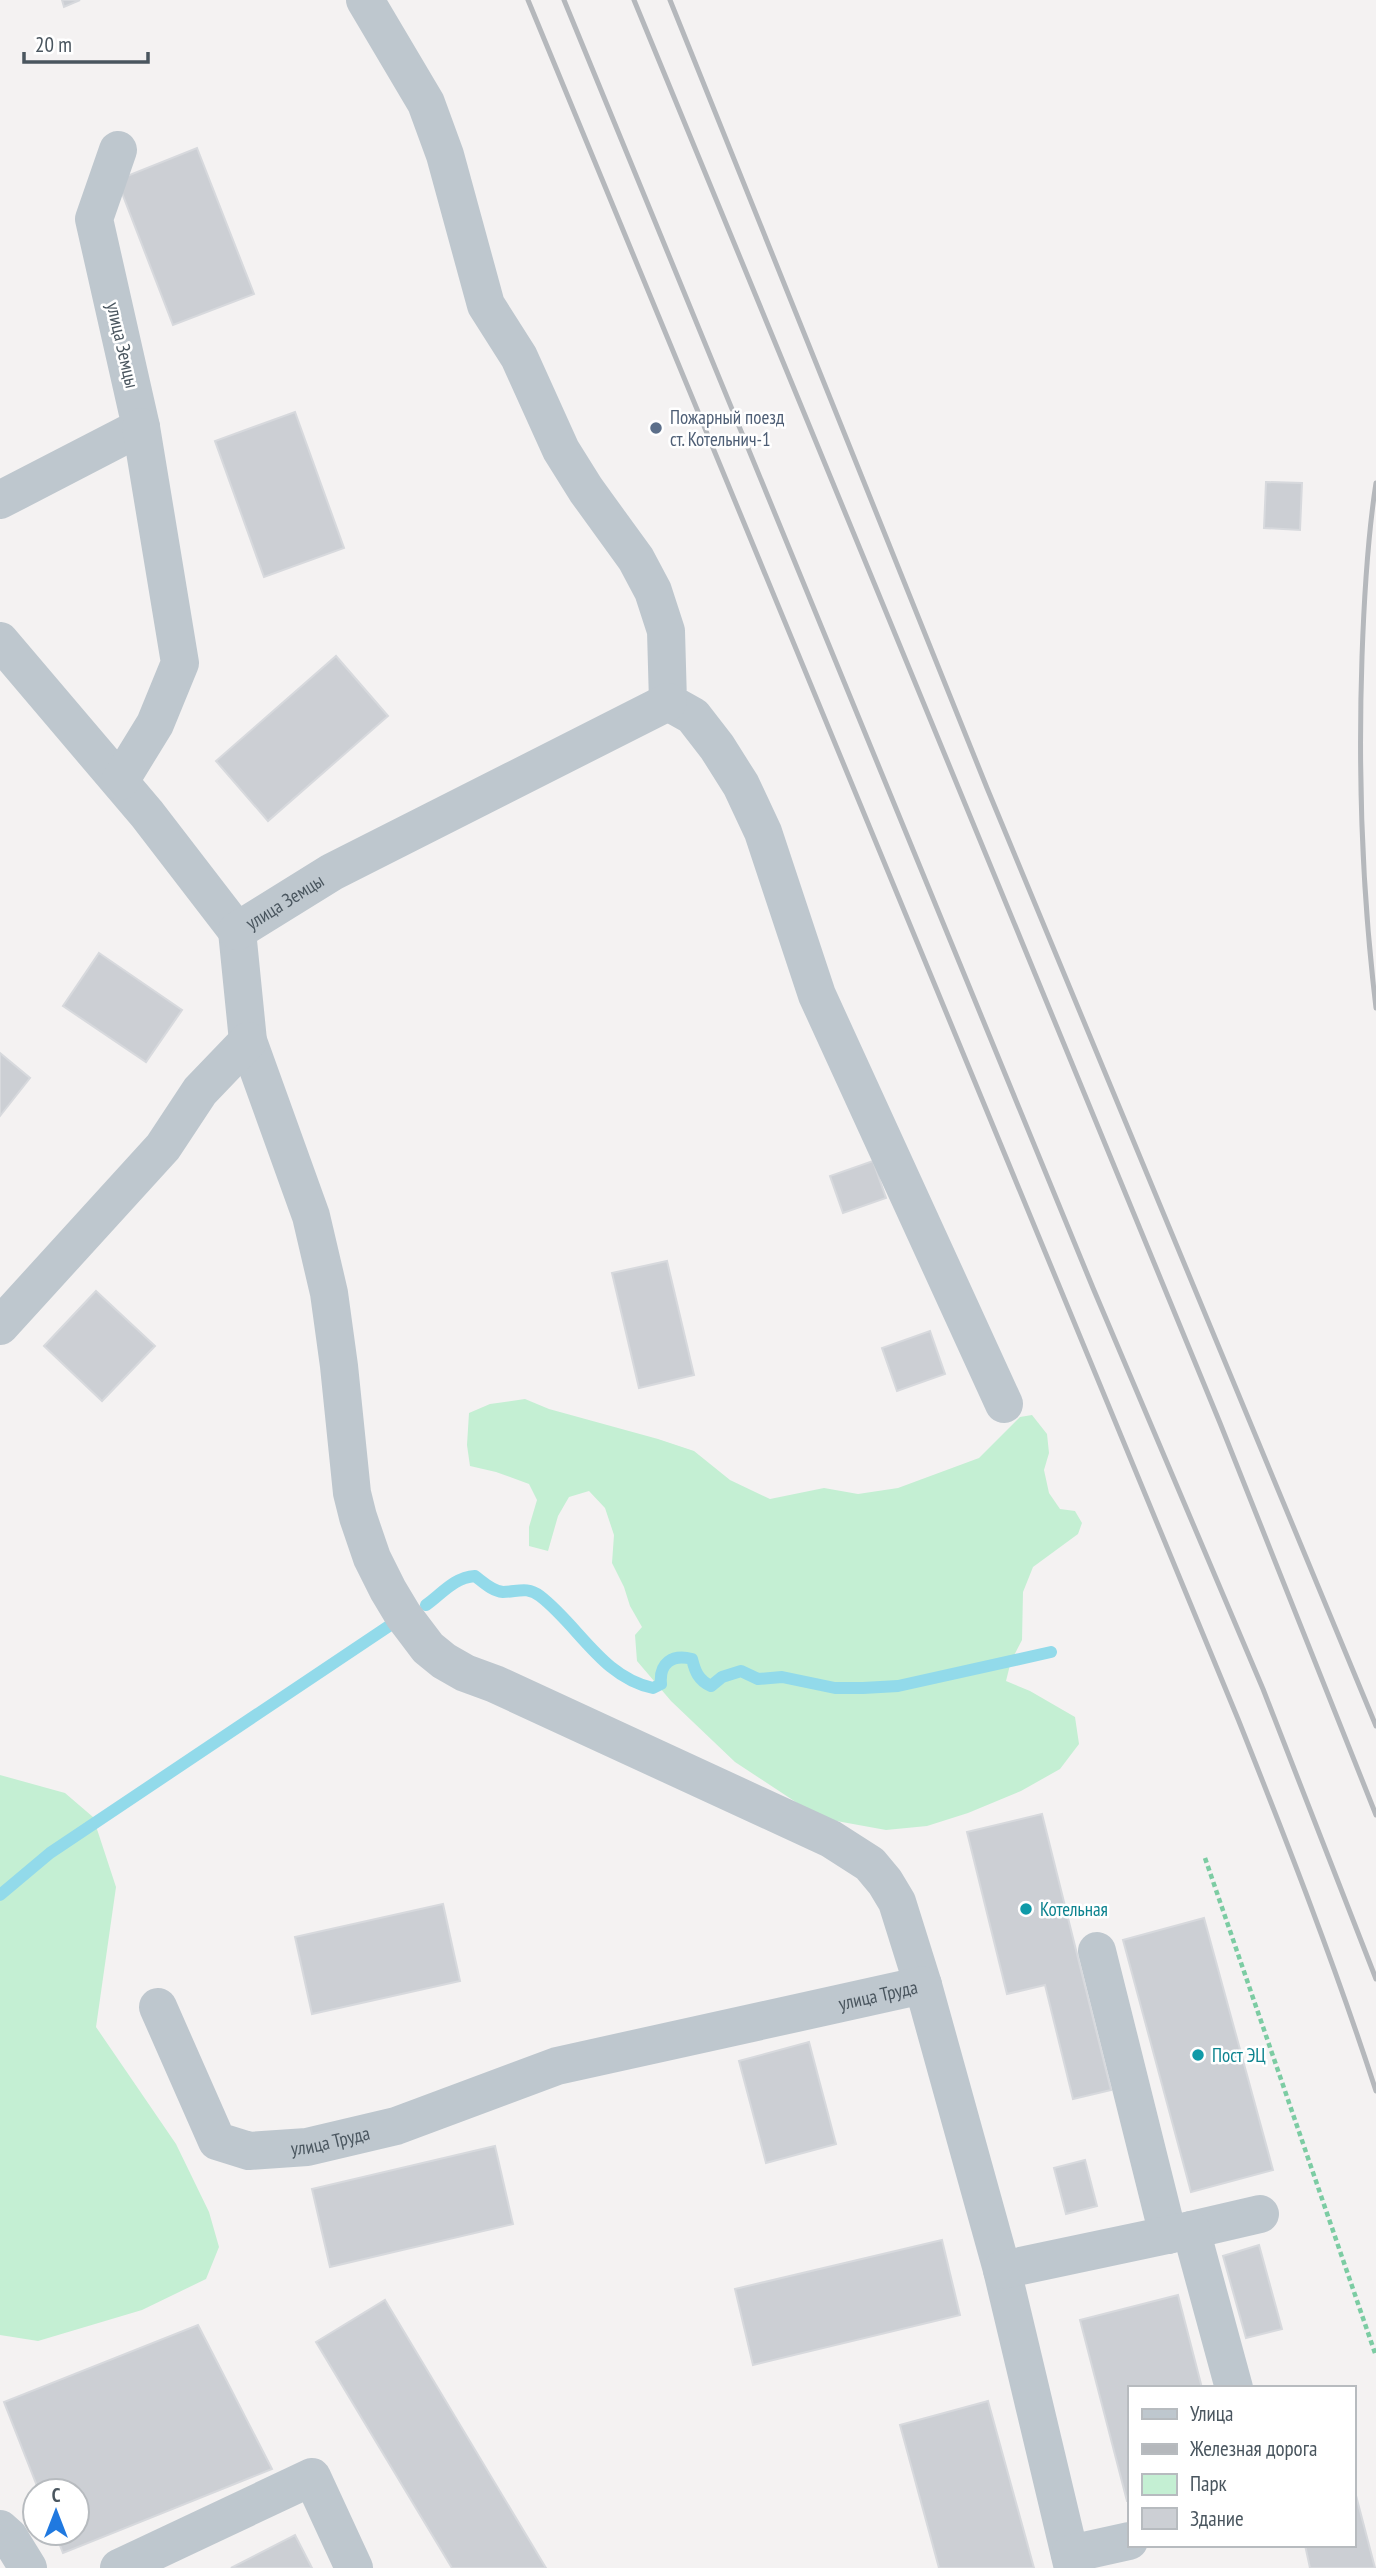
<svg xmlns="http://www.w3.org/2000/svg" width="1376" height="2568" font-family="'PT Sans Narrow',sans-serif">
	<style>
		.green { fill: #c4efd3 }
		.lines { fill: none; stroke-linecap: round; stroke-linejoin: round }
		.stream { stroke: #92daea; stroke-width: 12 }
		.building { fill: #cccfd4; stroke: #d7d9dd; stroke-width: 2 }
		.path { stroke: #7ccca3; stroke-width: 4.5; stroke-dasharray: 5 3.5; stroke-linecap: butt }
		.minor { stroke: #bec7ce; stroke-width: 38 }
		.rail { stroke: #b5b8bc; stroke-width: 5 }
		.service-dot { fill: #5c6f8a; stroke: #fff; stroke-width: 2.5 }
		.culture-dot { fill: #0f9aa8; stroke: #fff; stroke-width: 2.5 }
		.labels { text-anchor: middle; stroke-width: 5; stroke-linejoin: round; paint-order: stroke }
		.street-label { font-size: 19px; fill: #4a565f; stroke: #fff }
		.service-label { font-size: 19px; fill: #4e5e75; stroke: #fff; text-anchor: start }
		.culture-label { font-size: 19px; fill: #0d838f; stroke: #fff; text-anchor: start }
	</style>
	<rect width="100%" height="100%" fill="#f4f2f2"/>
	<path class="green" d="M 525,1399 L 549,1409 L 658,1439 L 694,1451 L 730,1480 L 770,1499 L 824,1488 L 858,1494 L 898,1488 L 979,1458 L 1020,1417 L 1032,1415 L 1047,1434 L 1049,1453 L 1044,1470 L 1049,1493 L 1060,1509 L 1075,1511 L 1082,1523 L 1078,1534 L 1033,1567 L 1023,1592 L 1022,1640 L 1011,1661 L 1006,1681 L 1030,1691 L 1075,1717 L 1079,1744 L 1060,1769 L 1021,1791 L 968,1813 L 927,1826 L 886,1830 L 820,1818 L 735,1762 L 671,1701 L 637,1661 L 635,1635 L 642,1627 L 630,1606 L 624,1587 L 612,1563 L 614,1535 L 605,1508 L 589,1491 L 569,1497 L 558,1516 L 548,1551 L 529,1546 L 529,1527 L 537,1500 L 529,1484 L 496,1472 L 470,1466 L 467,1445 L 469,1413 L 490,1404 Z
		M 0,1775 L 65,1793 L 93,1817 L 116,1887 L 96,2027 L 176,2144 L 209,2212 L 219,2247 L 206,2279 L 142,2310 L 38,2341 L 0,2335 Z"/>
	<g class="lines">
		<path class="stream" d="M 426,1605 C 443,1593 453,1578 475,1576 C 483,1582 492,1591 503,1592 C 517,1592 527,1586 540,1596 C 579,1626 602,1677 653,1688 L 661,1684 C 659,1663 672,1654 692,1659 C 695,1671 698,1680 711,1686 L 722,1677 L 741,1671 L 758,1679 L 782,1677 L 835,1688 L 863,1688 L 898,1686 L 1051,1652
			M 0,1895 L 50,1853 L 389,1626"/>
	</g>
	<path class="building" d="M 62,0 L 80,0 L 64,7 Z
		M 197,148 L 254,294 L 173,325 L 117,180 Z
		M 295,412 L 344,548 L 264,577 L 215,441 Z
		M 1266,482 L 1302,483 L 1300,530 L 1264,528 Z
		M 336,656 L 388,716 L 268,821 L 216,761 Z
		M 99,953 L 182,1010 L 146,1062 L 63,1006 Z
		M 0,1053 L 30,1078 L 0,1116 Z
		M 873,1161 L 886,1198 L 843,1213 L 830,1176 Z
		M 667,1261 L 694,1375 L 639,1388 L 612,1273 Z
		M 96,1291 L 155,1346 L 102,1401 L 44,1346 Z
		M 930,1331 L 945,1374 L 897,1391 L 882,1348 Z
		M 1042,1814 L 1111,2090 L 1073,2099 L 1045,1985 L 1007,1994 L 967,1832 Z
		M 443,1904 L 460,1981 L 312,2014 L 295,1937 Z
		M 1204,1918 L 1273,2170 L 1191,2192 L 1123,1940 Z
		M 809,2042 L 836,2144 L 766,2163 L 739,2061 Z
		M 495,2146 L 513,2224 L 330,2267 L 312,2189 Z
		M 1085,2160 L 1097,2206 L 1066,2214 L 1054,2168 Z
		M 942,2240 L 960,2315 L 753,2365 L 735,2289 Z
		M 1259,2245 L 1282,2329 L 1246,2338 L 1223,2256 Z
		M 1178,2295 L 1202,2388 L 1129,2388 L 1129,2501 L 1127,2501 L 1080,2320 Z
		M 385,2300 L 546,2568 L 452,2568 L 316,2342 Z
		M 198,2325 L 272,2469 L 63,2553 L 55,2533 L 77,2533 L 77,2491 L 39,2491 L 4,2402 Z
		M 988,2401 L 1034,2568 L 939,2568 L 900,2425 Z
		M 1353,2484 L 1375,2568 L 1310,2568 L 1305,2545 L 1353,2545 Z
		M 295,2535 L 312,2568 L 231,2568 Z"/>
	<g class="lines">
		<path class="path" d="M 1205,1858 L 1376,2356"/>
		<g class="minor">
			<path d="M 365,0 L 426,103 L 445,155 L 486,305 L 519,357 L 561,450 L 586,490 L 636,559 L 653,591 L 666,631 L 668,702 L 693,716 L 717,747 L 741,785 L 763,832 L 817,995 L 1004,1404"/>
			<path d="M 0,500 L 141,427 L 94,219 L 118,150"/>
			<path d="M 0,641 L 147,814 L 237,931"/>
			<path d="M 120,781 L 155,724 L 180,663 L 141,427"/>
			<path d="M 237,931 L 248,1041 L 311,1216 L 329,1293 L 339,1366 L 352,1493 L 358,1517 L 372,1558 L 388,1590 L 403,1615 L 428,1648 L 444,1661 L 465,1673 L 495,1684 L 831,1839 L 870,1864 L 885,1882 L 897,1902 L 923,1985"/>
			<path id="s1" d="M 237,931 L 332,872 L 668,702"/>
			<path d="M 0,1326 L 163,1147 L 200,1091 L 248,1041"/>
			<path d="M 1097,1951 L 1168,2235"/>
			<path id="s2" d="M 158,2007 L 217,2141 L 249,2151 L 307,2147 L 396,2126 L 557,2066 L 923,1985 L 1002,2270 L 1073,2568"/>
			<path d="M 1191,2230 L 1260,2214"/>
			<path d="M 1002,2270 L 1191,2230 L 1234,2388"/>
			<path d="M 0,2529 L 9,2537 L 28,2568"/>
			<path d="M 1070,2554 L 1129,2541"/>
			<path d="M 119,2568 L 312,2477 L 354,2568"/>
		</g>
		<path class="rail" d="M 528,0 L 1238,1719 C 1287,1842 1335,1965 1376,2091
			M 564,0 L 1093,1288 L 1263,1689 L 1376,1979
			M 634,0 L 1220,1423 L 1376,1815
			M 670,0 L 987,788 L 1376,1726
			M 1376,483 C 1367,541 1364,599 1362,657 C 1358,775 1362,892 1376,1008"/>
	</g>
	<circle class="service-dot" cx="656" cy="428" r="7"/>
	<g class="culture-dot">
		<circle cx="1026" cy="1909" r="7"/>
		<circle cx="1198" cy="2055" r="7"/>
	</g>
	<g class="labels">
		<g class="street-label">
			<text transform="translate(123 345) rotate(77)" y="7">улица Земцы</text>
			<text dy="7" stroke="none"><textPath href="#s1" startOffset="56">улица Земцы</textPath></text>
			<text dy="7" stroke="none"><textPath href="#s2" startOffset="830">улица Труда</textPath></text>
			<text dy="7" stroke="none"><textPath href="#s2" startOffset="262">улица Труда</textPath></text>
		</g>
		<g class="service-label">
			<text x="670" y="424">Пожарный поезд<tspan x="670" dy="22">ст. Котельнич-1</tspan></text>
		</g>
		<g class="culture-label">
			<text x="1040" y="1916">Котельная</text>
			<text x="1212" y="2062">Пост ЭЦ</text>
		</g>
	</g>
	<rect x="1128" y="2386" width="228" height="161" fill="#ffffff" stroke="#b7bbbf" stroke-width="2"/>
	<rect x="1142" y="2409" width="35" height="10" fill="#bec7ce" stroke="#b7bbbf" stroke-width="2"/>
	<text x="1190" y="2421" font-size="21" fill="#4a565f">Улица</text>
	<rect x="1142" y="2444" width="35" height="10" fill="#b5b8bc" stroke="#b7bbbf" stroke-width="2"/>
	<text x="1190" y="2456" font-size="21" fill="#4a565f">Железная дорога</text>
	<rect x="1142" y="2474" width="35" height="21" fill="#c4efd3" stroke="#b7bbbf" stroke-width="2"/>
	<text x="1190" y="2491" font-size="21" fill="#4a565f">Парк</text>
	<rect x="1142" y="2508" width="35" height="21" fill="#cccfd4" stroke="#b7bbbf" stroke-width="2"/>
	<text x="1190" y="2526" font-size="21" fill="#4a565f">Здание</text>
	<g transform="translate(56 2512)"><circle r="33" fill="#ffffff" stroke="#b7bbbf" stroke-width="2"/>
	<path d="M0-5L12 26L0 18L-12 26Z" fill="#2079e0"/>
	<text y="-10" font-size="19" font-weight="bold" text-anchor="middle" fill="#4a565f">С</text>
	</g>
	<path d="M24 52v10h124v-10" fill="none" stroke="#4a565f" stroke-width="3.5"/>
	<text x="35" y="52" font-size="21" fill="#4a565f" stroke="#ffffff" stroke-width="5" paint-order="stroke">20 m</text>
</svg>
